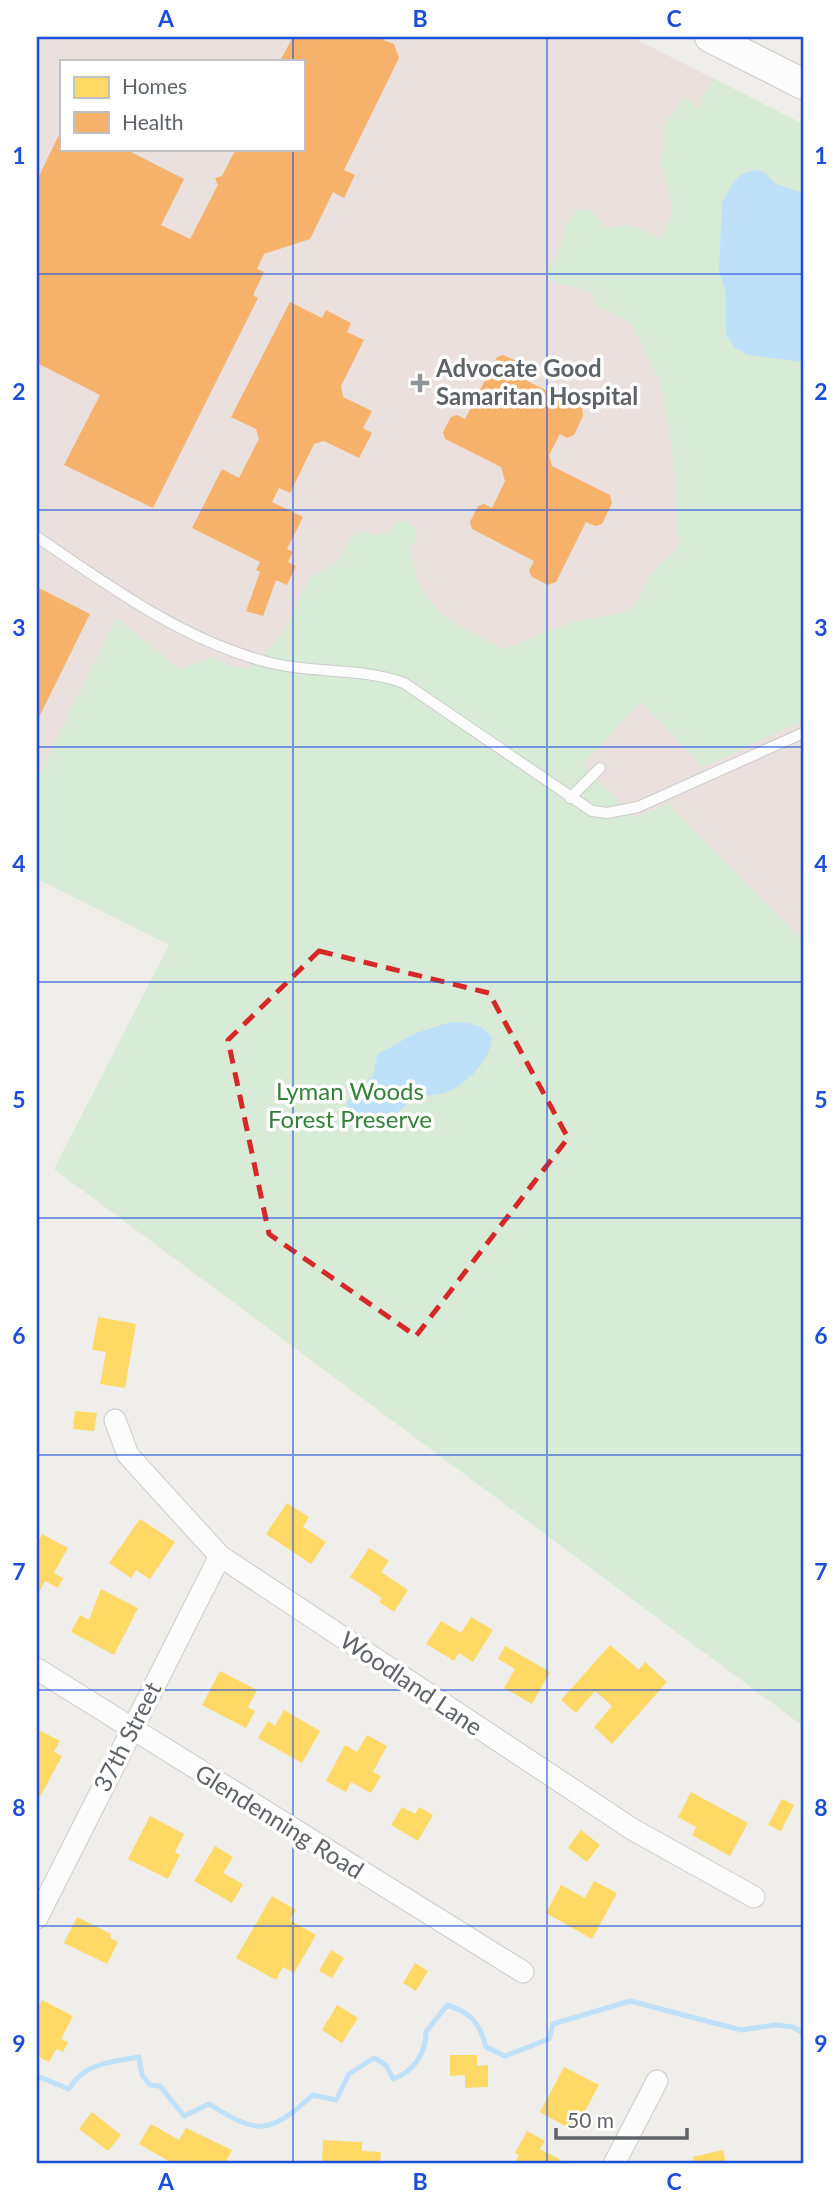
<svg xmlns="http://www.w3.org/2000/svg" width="840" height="2201" font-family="Lato,sans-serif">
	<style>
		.medical { fill: #eae0de; fill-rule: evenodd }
		.green { fill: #d8ebd6 }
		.water { fill: #bfe0f9 }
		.homes { fill: #ffd966 }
		.health { fill: #f6b26b }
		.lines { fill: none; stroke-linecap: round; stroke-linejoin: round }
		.stream { stroke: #bfe0f9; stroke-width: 5 }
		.service-casing { stroke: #cbcccc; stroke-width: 12 }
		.minor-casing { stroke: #cbcccc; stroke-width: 23 }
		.secondary-casing { stroke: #cacacb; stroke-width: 32 }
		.service { stroke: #fdfcfc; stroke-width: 10 }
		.minor { stroke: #fdfcfc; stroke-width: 21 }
		.secondary { stroke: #fdfcfc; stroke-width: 30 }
		.marked { fill: none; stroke: #d62828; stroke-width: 5; stroke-dasharray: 14 9; stroke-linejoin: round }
		.grid { fill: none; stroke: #1d4ed8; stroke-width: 2; stroke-opacity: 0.55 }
		.poi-dot { fill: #919496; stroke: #fff; stroke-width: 2.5 }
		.labels { text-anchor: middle; stroke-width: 7; stroke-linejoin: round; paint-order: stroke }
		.poi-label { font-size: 24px; font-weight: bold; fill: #5f6368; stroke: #fff; text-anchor: start }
		.park-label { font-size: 24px; fill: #348238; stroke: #fff }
		.street-label { font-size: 24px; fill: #5f6368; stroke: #fff }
		.neatline { fill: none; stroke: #1d4ed8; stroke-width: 2.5 }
		.grid-label { font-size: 23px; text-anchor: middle; font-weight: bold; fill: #1d4ed8 }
	</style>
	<rect width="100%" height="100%" fill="#efeeea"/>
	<path class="medical" d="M 37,37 L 631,37 L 803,124 L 803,1182 L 37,779 ZM 61,61 L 303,61 L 303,149 L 61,149 Z"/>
	<path class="green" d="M 716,80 L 803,124 L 803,721 L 703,767 L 641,702 L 583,764 L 635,818 L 668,803 L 803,941 L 803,1726 L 54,1169 L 169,945 L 37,879 L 37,779 L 117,618 L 180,669 L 212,657 L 234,667 L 249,668 L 282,635 L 311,576 L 337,562 L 353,536 L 363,531 L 378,536 L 391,530 L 396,522 L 407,521 L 416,528 L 416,540 L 410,547 C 417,610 454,624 504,649 L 570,623 L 621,613 L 635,606 L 651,574 L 676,550 L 679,543 L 672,446 L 662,388 L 634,327 L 619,316 L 594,304 L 594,295 C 579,283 559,288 546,276 C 547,267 553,264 557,255 C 564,239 563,228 576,211 L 587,209 C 596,213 598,222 607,228 L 630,225 L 661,238 L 672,214 L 670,192 L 662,171 L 663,128 L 682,99 L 689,98 L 696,108 L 701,107 L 702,94 Z"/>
	<path class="water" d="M 757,170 L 765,173 L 774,183 L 803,193 L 803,362 L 748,355 L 735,348 L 726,336 L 725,290 L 719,270 L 722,203 L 732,184 L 742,174 Z
		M 451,1022 C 468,1023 482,1022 492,1038 C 490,1062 463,1089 440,1094 C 431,1096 422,1095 414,1099 C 396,1109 375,1149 353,1121 C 333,1097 367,1089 373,1074 C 376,1068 375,1061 378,1054 L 416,1033 Z"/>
	<path class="homes" d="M 98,1317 L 136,1324 L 125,1388 L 100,1384 L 106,1352 L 92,1350 Z
		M 75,1411 L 97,1413 L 94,1431 L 73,1429 Z
		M 287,1503 L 309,1517 L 303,1527 L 326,1542 L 311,1564 L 266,1534 Z
		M 140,1519 L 175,1542 L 150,1579 L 136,1570 L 131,1578 L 109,1563 Z
		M 42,1534 L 68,1548 L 54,1573 L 63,1578 L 58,1588 L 45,1581 L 37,1597 L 37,1542 Z
		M 369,1548 L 389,1561 L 381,1572 L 408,1590 L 394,1612 L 379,1602 L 382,1598 L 350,1577 Z
		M 101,1589 L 138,1608 L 114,1655 L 71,1632 L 80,1615 L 89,1620 Z
		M 471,1617 L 493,1630 L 473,1662 L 459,1653 L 454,1661 L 426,1644 L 441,1621 L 461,1633 Z
		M 610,1645 L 639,1670 L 645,1662 L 667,1682 L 612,1744 L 594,1727 L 612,1706 L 595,1691 L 576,1713 L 561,1700 Z
		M 505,1646 L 550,1672 L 532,1704 L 504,1688 L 515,1669 L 498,1659 Z
		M 220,1671 L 257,1690 L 248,1707 L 255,1711 L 246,1728 L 202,1705 Z
		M 284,1710 L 320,1731 L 302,1763 L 258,1738 L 268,1721 L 275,1726 Z
		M 37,1729 L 60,1741 L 54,1752 L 62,1756 L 40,1797 L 37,1795 Z
		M 367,1735 L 387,1746 L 373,1772 L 381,1776 L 371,1793 L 351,1782 L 346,1792 L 326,1781 L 345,1745 L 357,1752 Z
		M 691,1792 L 748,1823 L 730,1856 L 692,1835 L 696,1827 L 678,1817 Z
		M 782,1799 L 794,1805 L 781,1831 L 768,1825 Z
		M 402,1807 L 415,1814 L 419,1807 L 433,1815 L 418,1841 L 391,1825 Z
		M 150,1816 L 184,1834 L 175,1852 L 180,1855 L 168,1879 L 128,1859 Z
		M 581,1830 L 600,1845 L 587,1862 L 568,1848 Z
		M 215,1846 L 233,1857 L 223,1873 L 243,1884 L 232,1903 L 194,1881 Z
		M 594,1881 L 617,1893 L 592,1939 L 546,1913 L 561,1885 L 585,1898 Z
		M 272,1896 L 296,1910 L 290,1920 L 316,1935 L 294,1973 L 283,1967 L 276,1980 L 236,1958 Z
		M 77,1917 L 111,1934 L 110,1938 L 118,1942 L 107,1964 L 64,1943 Z
		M 331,1950 L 344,1958 L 332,1978 L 319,1971 Z
		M 415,1963 L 428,1971 L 416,1991 L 403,1983 Z
		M 42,2000 L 73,2016 L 61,2039 L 68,2042 L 63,2052 L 56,2049 L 49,2062 L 37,2056 L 37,2010 Z
		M 337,2005 L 358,2018 L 342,2043 L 322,2030 Z
		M 450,2055 L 477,2055 L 477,2066 L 488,2065 L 488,2087 L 465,2088 L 465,2075 L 450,2076 Z
		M 564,2067 L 599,2085 L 574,2131 L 540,2112 Z
		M 92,2112 L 121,2135 L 108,2151 L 79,2129 Z
		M 151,2124 L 179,2140 L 186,2128 L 232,2150 L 225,2164 L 174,2164 L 139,2144 Z
		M 527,2131 L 545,2141 L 540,2149 L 561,2160 L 559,2164 L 514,2164 L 519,2155 L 515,2153 Z
		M 323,2140 L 362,2142 L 362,2151 L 381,2152 L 380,2164 L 322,2164 Z
		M 723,2150 L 726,2164 L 686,2164 L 694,2161 L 693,2157 Z"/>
	<path class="health" d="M 293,37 L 385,37 L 383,40 L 394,44 L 399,58 L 344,170 L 355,175 L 344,198 L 333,192 L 310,239 L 264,254 L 257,269 L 264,272 L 253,295 L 258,298 L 153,508 L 64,465 L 100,395 L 37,363 L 37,180 L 61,131 L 61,149 L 125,149 L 184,179 L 161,225 L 190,239 L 218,185 L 215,178 L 222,176 L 236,149 L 303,149 L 303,61 L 280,61 Z
		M 290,302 L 322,318 L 326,310 L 351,323 L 347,332 L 364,340 L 341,386 L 343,397 L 372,411 L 363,428 L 372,433 L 359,458 L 324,441 L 314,444 L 290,493 L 279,488 L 272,502 L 303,517 L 287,549 L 293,552 L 288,562 L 296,566 L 287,585 L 276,580 L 263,616 L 246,611 L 260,572 L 256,570 L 260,562 L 192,528 L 222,469 L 239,478 L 259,439 L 256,429 L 231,417 Z
		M 503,355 L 521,363 L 523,370 L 519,377 L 582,408 L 583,416 L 574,435 L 567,438 L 560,434 L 549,455 L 552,466 L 610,495 L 612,503 L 602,524 L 595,526 L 586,522 L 556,582 L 548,585 L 532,577 L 529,571 L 534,561 L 472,529 L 470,522 L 478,506 L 484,504 L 492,508 L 505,481 L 501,467 L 445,439 L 443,432 L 451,417 L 457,415 L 465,419 L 497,357 Z
		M 37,587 L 90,614 L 37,721 Z"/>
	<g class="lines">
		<path class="stream" d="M 37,2076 L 69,2089 C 84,2063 111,2062 139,2057 L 142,2075 L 150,2085 L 160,2086 L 184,2116 L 209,2104 C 259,2135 268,2135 313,2095 L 336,2100 L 349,2074 L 374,2058 L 386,2065 L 393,2079 C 413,2072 426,2054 426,2032 L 447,2005 C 470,2012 480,2023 486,2047 L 505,2056 L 549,2039 L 553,2024 L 630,2001 L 741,2030 L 775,2025 L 793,2027 L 803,2033"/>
		<g class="service-casing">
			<path id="service" d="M 37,537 C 109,586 181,639 267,662 C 312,674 360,667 404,683 L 592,811 L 607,813 L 638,807 L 803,733
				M 570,798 L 600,768"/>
		</g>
		<g class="minor-casing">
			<path id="minor" d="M 115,1420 L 128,1455 L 220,1556 L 632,1829 L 754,1897
				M 37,1669 L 523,1972
				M 37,1918 L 220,1556
				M 614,2164 L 657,2081"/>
		</g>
		<g class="secondary-casing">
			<path id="secondary" d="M 710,37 L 803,84"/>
		</g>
		<use href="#service" class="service"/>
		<use href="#minor" class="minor"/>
		<use href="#secondary" class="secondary"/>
	</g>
	<path class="marked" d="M 319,951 L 489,993 L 568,1138 L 416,1336 L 269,1234 L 228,1040 Z"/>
	<path class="grid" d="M 293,37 L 293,61M 547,37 L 547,2164M 293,149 L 293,2164M 37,274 L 803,274M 37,510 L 803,510M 37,747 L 803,747M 37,982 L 803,982M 37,1218 L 803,1218M 37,1455 L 803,1455M 37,1690 L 803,1690M 37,1926 L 803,1926"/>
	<path class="poi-dot" d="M416.5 372.5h7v7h7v7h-7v7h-7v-7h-7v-7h7z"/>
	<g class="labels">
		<g class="poi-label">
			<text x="436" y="377">Advocate Good<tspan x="436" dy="28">Samaritan Hospital</tspan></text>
		</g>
		<g class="park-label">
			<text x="350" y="1100">Lyman Woods<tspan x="350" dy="28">Forest Preserve</tspan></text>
		</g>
		<g class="street-label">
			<text transform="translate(411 1684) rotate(34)" y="8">Woodland Lane</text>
			<text transform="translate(128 1737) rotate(-63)" y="8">37th Street</text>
			<text transform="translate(279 1822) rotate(32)" y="8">Glendenning Road</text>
		</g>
	</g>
	<rect width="840" height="2201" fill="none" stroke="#ffffff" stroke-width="77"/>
	<rect x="60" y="60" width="245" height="91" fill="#ffffff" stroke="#bfc1c3" stroke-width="2"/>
	<rect x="74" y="77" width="35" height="21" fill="#ffd966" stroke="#bfc1c3" stroke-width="2"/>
	<text x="122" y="94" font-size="21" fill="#5f6368">Homes</text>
	<rect x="74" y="112" width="35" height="21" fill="#f6b26b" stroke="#bfc1c3" stroke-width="2"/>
	<text x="122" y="130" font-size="21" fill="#5f6368">Health</text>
	<path d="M556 2128v10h131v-10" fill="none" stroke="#5f6368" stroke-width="3.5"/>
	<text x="567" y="2128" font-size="21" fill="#5f6368" stroke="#ffffff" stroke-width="5" paint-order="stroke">50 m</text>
	<rect x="38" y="38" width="764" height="2124" class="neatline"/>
	<g class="grid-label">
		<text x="166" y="27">A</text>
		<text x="420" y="27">B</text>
		<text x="674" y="27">C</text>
		<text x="19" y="164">1</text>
		<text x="821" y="164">1</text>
		<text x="19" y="400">2</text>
		<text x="821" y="400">2</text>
		<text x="19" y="636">3</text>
		<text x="821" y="636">3</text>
		<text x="19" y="872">4</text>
		<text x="821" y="872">4</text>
		<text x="19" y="1108">5</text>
		<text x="821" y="1108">5</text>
		<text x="19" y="1344">6</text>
		<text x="821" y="1344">6</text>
		<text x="19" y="1580">7</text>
		<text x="821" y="1580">7</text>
		<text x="19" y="1816">8</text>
		<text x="821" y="1816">8</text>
		<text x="19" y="2052">9</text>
		<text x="821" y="2052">9</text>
		<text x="166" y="2190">A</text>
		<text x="420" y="2190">B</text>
		<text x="674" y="2190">C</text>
	</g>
</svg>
